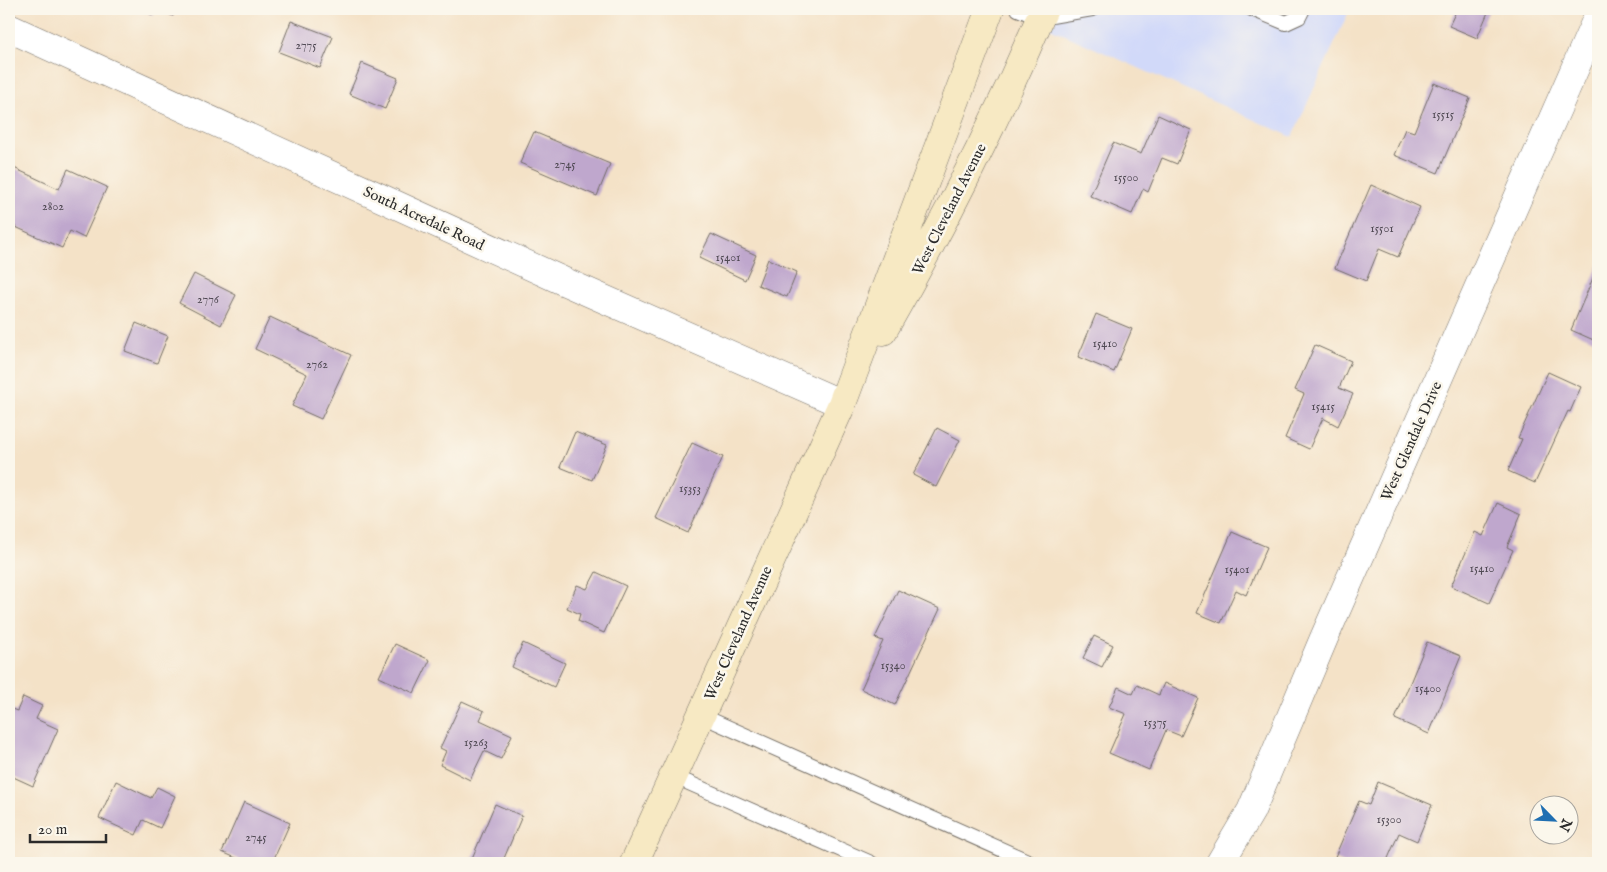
<svg xmlns="http://www.w3.org/2000/svg" width="1607" height="872" font-family="'IM FELL English',serif">
	<style>
		.built { fill: #d1d9f9 }
		.building { fill: #bfa7cd }
		.lines { fill: none; stroke-linecap: round; stroke-linejoin: round }
		.lane-casing { stroke: #716b62; stroke-width: 16 }
		.street-casing { stroke: #716b62; stroke-width: 29 }
		.secondary-casing { stroke: #716b62; stroke-width: 29 }
		.lane { stroke: #fff; stroke-width: 14 }
		.street { stroke: #fff; stroke-width: 28 }
		.secondary { stroke: #f7e9c3; stroke-width: 28 }
		.labels { text-anchor: middle; stroke-width: 5; stroke-linejoin: round; paint-order: stroke }
		.number-label { font-size: 12px; fill: #504a54 }
		.street-label { font-size: 15px; fill: #2b2b2b; stroke: #fbf7ec }
	</style>
	<rect width="100%" height="100%" fill="#fbf7ec"/>
	<filter id="ink" filterUnits="userSpaceOnUse"><feTurbulence type="fractalNoise" baseFrequency=".02" numOctaves="2"/><feDisplacementMap in="SourceGraphic" scale="10" xChannelSelector="R" yChannelSelector="G"/><feConvolveMatrix kernelMatrix="1 2 1 2 8 2 1 2 1" color-interpolation-filters="sRGB"/></filter>
	<filter id="wash" filterUnits="userSpaceOnUse"><feTurbulence type="fractalNoise" baseFrequency=".0096" numOctaves="4" result="noise"/><feDisplacementMap in="SourceGraphic" scale="20" xChannelSelector="R" yChannelSelector="G"/><feGaussianBlur stdDeviation="1.12" result="paint"/><feColorMatrix in="noise" values="0 0 0 0 0 0 0 0 0 0 0 0 0 0 0 0 0 1.4 0 .05"/><feComposite in="paint" operator="in"/></filter>
	<g filter="url(#wash)">
		<rect width="100%" height="100%" fill="#f4e2c7"/>
		<path class="built" d="M 1014,9 L 1350,9 L 1292,137 L 1054,30 Z"/>
		<g id="blocks">
			<path class="building" d="M 138,9 L 176,9 L 173,16 L 156,9 L 153,15 Z
				M 1457,9 L 1489,10 L 1477,38 L 1449,26 Z
				M 291,21 L 333,37 L 320,68 L 279,52 Z
				M 362,63 L 398,78 L 385,109 L 349,94 Z
				M 1434,83 L 1470,98 L 1438,173 L 1394,155 L 1405,129 L 1414,132 Z
				M 1158,115 L 1191,130 L 1177,164 L 1162,158 L 1148,192 L 1143,189 L 1132,214 L 1090,196 L 1113,143 L 1141,154 Z
				M 534,132 L 610,164 L 597,196 L 520,163 Z
				M 14,168 L 59,189 L 68,169 L 107,187 L 84,238 L 70,231 L 62,248 L 9,224 L 9,179 Z
				M 1371,185 L 1420,207 L 1398,257 L 1379,249 L 1366,281 L 1335,268 Z
				M 711,234 L 756,255 L 745,280 L 699,258 Z
				M 768,259 L 797,272 L 787,297 L 758,285 Z
				M 1598,266 L 1598,342 L 1571,330 Z
				M 194,274 L 236,295 L 221,325 L 179,303 Z
				M 1096,314 L 1132,329 L 1114,372 L 1078,357 Z
				M 270,317 L 351,355 L 321,419 L 292,406 L 307,374 L 255,349 Z
				M 136,323 L 168,336 L 157,363 L 125,351 Z
				M 1315,345 L 1351,361 L 1339,388 L 1353,394 L 1338,426 L 1323,418 L 1309,449 L 1285,438 L 1304,394 L 1295,390 Z
				M 1548,372 L 1581,387 L 1570,412 L 1568,411 L 1535,483 L 1508,471 L 1522,439 L 1518,438 Z
				M 937,428 L 960,440 L 936,487 L 913,475 Z
				M 575,432 L 607,445 L 592,480 L 560,467 Z
				M 692,443 L 723,457 L 688,533 L 656,518 Z
				M 1498,503 L 1521,514 L 1507,547 L 1513,550 L 1489,603 L 1451,586 L 1475,532 L 1483,536 Z
				M 1232,532 L 1267,547 L 1246,595 L 1236,590 L 1221,623 L 1197,613 Z
				M 596,572 L 626,586 L 604,633 L 578,621 L 580,614 L 567,608 L 577,585 L 587,589 Z
				M 898,590 L 940,609 L 895,705 L 861,689 L 883,641 L 875,638 Z
				M 1094,636 L 1113,645 L 1102,667 L 1083,658 Z
				M 1427,642 L 1461,656 L 1429,734 L 1395,719 Z
				M 523,643 L 565,663 L 554,687 L 512,667 Z
				M 395,644 L 430,660 L 414,693 L 379,677 Z
				M 1164,683 L 1198,698 L 1181,736 L 1166,730 L 1149,770 L 1109,753 L 1126,714 L 1109,707 L 1118,687 L 1133,694 L 1137,685 L 1159,695 Z
				M 23,697 L 42,706 L 36,719 L 58,729 L 33,786 L 9,775 L 9,708 L 17,711 Z
				M 462,701 L 484,711 L 480,720 L 512,735 L 501,759 L 484,751 L 470,780 L 440,765 L 446,751 L 440,748 Z
				M 116,781 L 151,798 L 157,787 L 175,796 L 160,828 L 143,820 L 136,835 L 99,818 Z
				M 1378,782 L 1432,805 L 1417,841 L 1399,833 L 1386,863 L 1344,863 L 1334,859 L 1359,801 L 1369,805 Z
				M 244,802 L 290,823 L 272,863 L 242,863 L 243,861 L 222,852 Z
				M 495,804 L 522,816 L 502,863 L 470,863 Z
				M 333,858 L 344,863 L 331,863 Z"/>
		</g>
	</g>
	<g filter="url(#ink)">
		<use href="#blocks" fill-opacity="0" stroke="#716b62" stroke-width="1"/>
		<g class="lines">
			<g class="lane-casing">
				<path id="lane" d="M 1018,9 L 1040,18 L 1092,9
					M 1252,9 L 1286,23 L 1299,17 L 1303,9
					M 700,715 L 1032,863
					M 673,776 L 871,863"/>
			</g>
			<g class="street-casing">
				<path id="street" d="M 9,28 L 563,281 L 842,404
					M 1220,863 L 1251,811 L 1324,638 L 1598,16"/>
			</g>
			<g class="secondary-casing">
				<path id="secondary" d="M 883,331 C 943,226 997,119 1044,9
					M 634,863 L 842,404 L 990,9"/>
			</g>
			<use href="#lane" class="lane"/>
			<use href="#street" class="street"/>
			<use href="#secondary" class="secondary"/>
		</g>
	</g>
	<g class="labels">
		<g class="number-label">
			<text x="306" y="49">2775</text>
			<text x="1443" y="118">15515</text>
			<text x="565" y="168">2745</text>
			<text x="1126" y="181">15500</text>
			<text x="53" y="210">2802</text>
			<text x="1382" y="232">15501</text>
			<text x="728" y="261">15401</text>
			<text x="208" y="303">2776</text>
			<text x="1105" y="347">15410</text>
			<text x="317" y="368">2762</text>
			<text x="1323" y="410">15415</text>
			<text x="690" y="492">15353</text>
			<text x="1482" y="572">15410</text>
			<text x="1237" y="573">15401</text>
			<text x="893" y="669">15340</text>
			<text x="1428" y="692">15400</text>
			<text x="1155" y="726">15375</text>
			<text x="476" y="746">15263</text>
			<text x="1389" y="823">15300</text>
			<text x="256" y="841">2745</text>
		</g>
		<g class="street-label">
			<text transform="translate(949 209) rotate(-63)" y="5">West Cleveland Avenue</text>
			<text transform="translate(424 218) rotate(25)" y="5">South Acredale Road</text>
			<text transform="translate(1411 441) rotate(-66)" y="5">West Glendale Drive</text>
			<text transform="translate(738 633) rotate(-66)" y="5">West Cleveland Avenue</text>
		</g>
	</g>
	<rect width="1607" height="872" fill="none" stroke="#fbf7ec" stroke-width="30"/>
	<g transform="translate(1554 820) rotate(114)"><circle r="24" fill="#fbf7ec" stroke="#a8a59f"/>
	<path d="M0-4L9 19L0 12L-9 19Z" fill="#1f6fb2"/>
	<text y="-8" font-size="14" font-weight="bold" text-anchor="middle" fill="#2b2b2b">N</text>
	</g>
	<path d="M30 834v8h76v-8" fill="none" stroke="#2b2b2b" stroke-width="2.5"/>
	<text x="38" y="834" font-size="15" fill="#2b2b2b" stroke="#fbf7ec" stroke-width="4" paint-order="stroke">20 m</text>
</svg>
